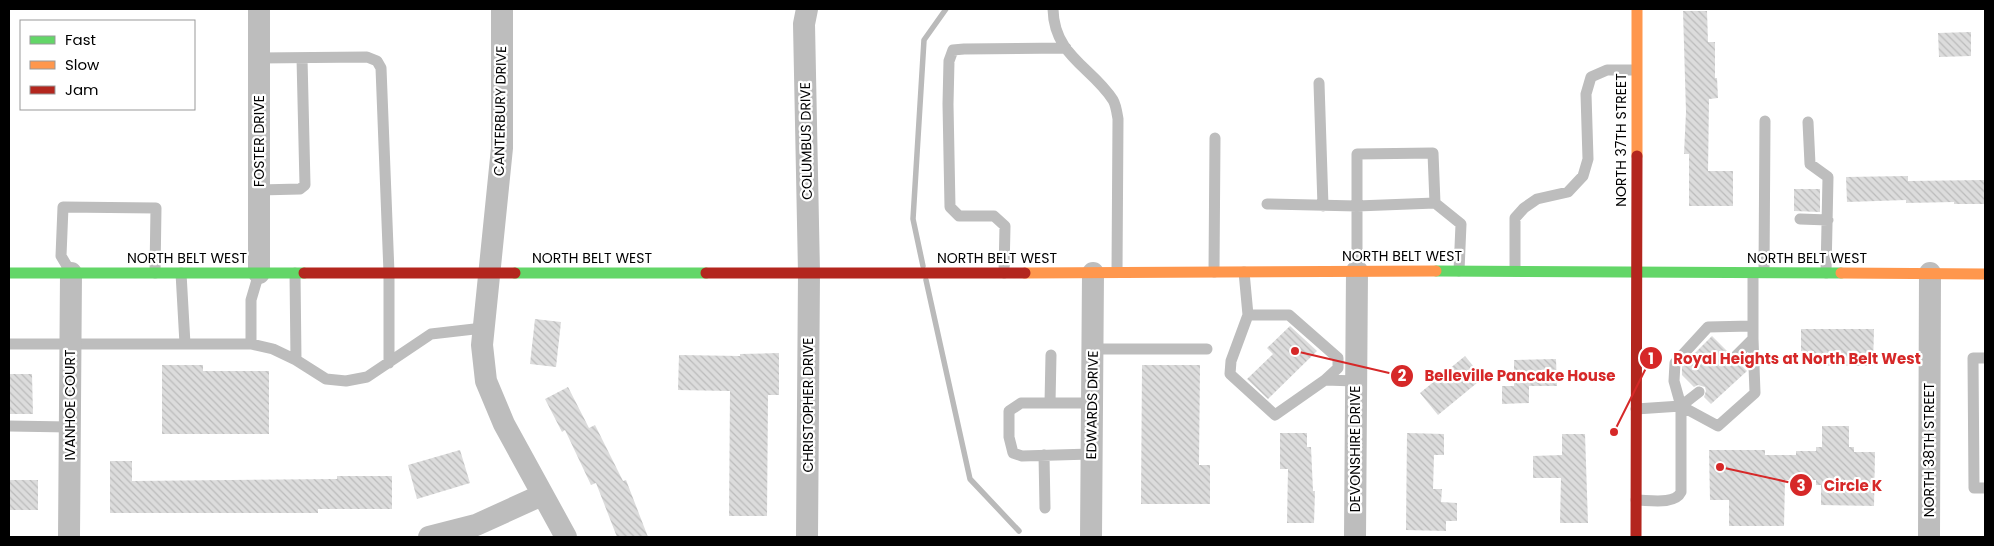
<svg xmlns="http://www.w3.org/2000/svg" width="1994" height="546" font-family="Poppins,sans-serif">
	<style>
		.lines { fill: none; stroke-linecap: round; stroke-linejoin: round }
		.stream { stroke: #bababa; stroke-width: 5.5 }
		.building { fill: url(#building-back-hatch) }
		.lane { stroke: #bdbdbd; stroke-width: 11 }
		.street { stroke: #bdbdbd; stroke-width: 22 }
		.fast { stroke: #63d668; stroke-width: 11 }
		.slow { stroke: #ff974d; stroke-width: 11 }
		.jam { stroke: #b3261e; stroke-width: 11 }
		.labels { text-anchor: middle; stroke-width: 4.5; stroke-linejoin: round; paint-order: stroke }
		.street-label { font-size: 14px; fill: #000; stroke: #fff }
		.leader { fill: none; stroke: #d62828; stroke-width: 2 }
		.callout-dot { fill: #d62828; stroke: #fff; stroke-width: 2 }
		.mark-label { font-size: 15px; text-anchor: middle; font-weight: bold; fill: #fff }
		.callout-label { font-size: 15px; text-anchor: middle; font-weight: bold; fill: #d62828; stroke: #fff; stroke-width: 4.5; stroke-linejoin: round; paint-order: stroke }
	</style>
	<defs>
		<pattern id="building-back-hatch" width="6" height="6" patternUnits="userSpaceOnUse" patternTransform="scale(1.25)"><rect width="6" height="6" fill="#dcdcdc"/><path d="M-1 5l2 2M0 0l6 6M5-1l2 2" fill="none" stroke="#bbb"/></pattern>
	</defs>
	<rect width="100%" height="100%" fill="#fff"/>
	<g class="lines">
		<path class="stream" d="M 923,266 L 913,219 L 924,40 L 946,9
			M 926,280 L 970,479 L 1019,531"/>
	</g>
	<path class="building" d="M 1683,11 L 1707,11 L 1708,42 L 1715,42 L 1715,78 L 1717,78 L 1718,98 L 1709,99 L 1708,171 L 1733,171 L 1733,206 L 1689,206 L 1689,154 L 1684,154 L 1686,112 Z
		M 1971,32 L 1971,56 L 1939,57 L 1938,33 Z
		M 1908,176 L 1908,181 L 1985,180 L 1985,204 L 1954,204 L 1954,202 L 1906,203 L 1906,200 L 1847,202 L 1846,177 Z
		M 1794,189 L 1820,189 L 1820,212 L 1794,211 Z
		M 535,319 L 561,322 L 556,367 L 530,364 Z
		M 1290,326 L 1317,351 L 1268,399 L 1247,379 L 1273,354 L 1267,348 Z
		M 1801,329 L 1874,329 L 1873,366 L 1801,365 Z
		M 1712,336 L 1729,353 L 1727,359 L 1729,364 L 1735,365 L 1739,363 L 1747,371 L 1711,404 L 1704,397 L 1706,391 L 1705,387 L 1698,385 L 1694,387 L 1682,375 L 1682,366 Z
		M 779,353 L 779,395 L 768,395 L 767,516 L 729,516 L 730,391 L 678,390 L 679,355 L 740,356 L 740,354 Z
		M 1465,356 L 1483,378 L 1438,415 L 1420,393 Z
		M 1556,359 L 1557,386 L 1529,386 L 1529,403 L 1502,404 L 1502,386 L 1514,386 L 1514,360 Z
		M 162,365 L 203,365 L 203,371 L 269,371 L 269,434 L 162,434 Z
		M 1142,365 L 1200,365 L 1199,465 L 1210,465 L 1210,504 L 1141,504 Z
		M 9,374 L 32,374 L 33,414 L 9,414 Z
		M 568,387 L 589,428 L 595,425 L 623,481 L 626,480 L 648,537 L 617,537 L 596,483 L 591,485 L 565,430 L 562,432 L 545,399 Z
		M 1822,426 L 1849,426 L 1849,447 L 1854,447 L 1854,452 L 1875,452 L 1874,506 L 1821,505 L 1821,485 L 1816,485 L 1816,480 L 1785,480 L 1784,526 L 1729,526 L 1729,500 L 1710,500 L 1709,450 L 1765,450 L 1765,455 L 1796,455 L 1796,451 L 1816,451 L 1816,447 L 1822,447 Z
		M 1280,433 L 1307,433 L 1307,447 L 1311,447 L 1313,491 L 1315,491 L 1314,523 L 1287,523 L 1288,469 L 1280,469 Z
		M 1407,433 L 1444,434 L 1444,455 L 1434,455 L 1433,489 L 1442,489 L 1441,502 L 1457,503 L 1457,521 L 1446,521 L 1446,531 L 1406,530 Z
		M 1562,434 L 1585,434 L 1588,523 L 1560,523 L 1561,478 L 1533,478 L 1533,456 L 1562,455 Z
		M 460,450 L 470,483 L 417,499 L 408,465 Z
		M 110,461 L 132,461 L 132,481 L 337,479 L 337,476 L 392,476 L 392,509 L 318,509 L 318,513 L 110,513 Z
		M 9,480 L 38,480 L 38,510 L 9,510 Z"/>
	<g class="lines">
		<path class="lane" d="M 1053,9 C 1054,56 1092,67 1113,100 C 1116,105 1117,113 1118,119 L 1117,272
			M 259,58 L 367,57 L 377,61 L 381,68 L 389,273 L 389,363
			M 1319,83 L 1323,206
			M 1808,122 L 1810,164 L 1828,177 L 1826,273
			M 259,190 L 300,189 L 305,185 L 302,58
			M 1267,204 L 1357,206 L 1435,203 L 1461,224 L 1459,271
			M 1800,219 L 1828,220
			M 70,271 L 61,256 L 63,207 L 156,208 L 155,273
			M 1357,271 L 1357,154 L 1433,153 L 1435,203
			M 1515,271 L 1515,218 L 1524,208 L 1537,199 L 1568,192 L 1583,176 L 1588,159 L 1586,94 L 1591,77 L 1607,70 L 1636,70
			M 1214,272 L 1215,138
			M 1244,272 L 1248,315 L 1231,361 L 1230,374 L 1275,415 L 1325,380 L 1356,381
			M 1764,272 L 1765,121
			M 181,273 L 185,344
			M 295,273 L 296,360
			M 1004,273 L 1005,226 L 994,216 L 959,216 L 950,207 L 948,104 L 949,61 L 953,50 L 964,49 L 1066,48
			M 1248,315 L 1289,315 L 1338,358 L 1338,368 L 1325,380
			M 9,344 L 251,344 L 273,349 L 296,360 L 326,379 L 346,381 L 367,377 L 431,334 L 483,328
			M 251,344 L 251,300 L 259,273
			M 1092,349 L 1207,349
			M 1734,358 L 1753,339 L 1753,273
			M 1985,358 L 1973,358 L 1974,488 L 1985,488
			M 1050,403 L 1051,355
			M 1681,406 L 1718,426 L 1755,393 L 1753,339
			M 1636,409 L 1681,406 L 1699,392
			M 9,426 L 69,427
			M 1091,454 L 1022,456 L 1013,453 L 1009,437 L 1009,411 L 1021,403 L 1092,403
			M 1044,455 L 1045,508
			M 1636,500 C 1649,500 1675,505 1681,492 L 1681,406 L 1674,381 L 1675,363 L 1708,327 L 1751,326"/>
		<path class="street" d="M 259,9 L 259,273
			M 502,9 L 502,148 L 482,345 L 486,381 L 504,424 L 566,537
			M 807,9 L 804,24 L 809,273 L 807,537
			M 69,537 L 71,273
			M 429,537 L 476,525 L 542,495
			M 1091,537 L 1093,273
			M 1355,537 L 1357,271
			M 1929,537 L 1930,273"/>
		<path class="fast" d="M 1436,271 L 1841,273
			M 9,273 L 304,273
			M 515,273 L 706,273"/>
		<path class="slow" d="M 1637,156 L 1637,9
			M 1025,273 L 1436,271
			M 1841,273 L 1985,274"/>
		<path class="jam" d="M 304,273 L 515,273
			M 706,273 L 1025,273
			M 1636,537 L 1637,156"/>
	</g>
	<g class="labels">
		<g class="street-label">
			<text transform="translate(500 111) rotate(-89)" y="5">CANTERBURY DRIVE</text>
			<text transform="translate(1621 140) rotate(-90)" y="5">NORTH 37TH STREET</text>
			<text transform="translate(259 141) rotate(-90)" y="5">FOSTER DRIVE</text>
			<text transform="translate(806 141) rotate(-91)" y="5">COLUMBUS DRIVE</text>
			<text x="1402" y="261">NORTH BELT WEST</text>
			<text x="187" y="263">NORTH BELT WEST</text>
			<text x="592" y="263">NORTH BELT WEST</text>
			<text x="997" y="263">NORTH BELT WEST</text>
			<text x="1807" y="263">NORTH BELT WEST</text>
			<text transform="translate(70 405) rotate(-90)" y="5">IVANHOE COURT</text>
			<text transform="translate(808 405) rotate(-90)" y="5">CHRISTOPHER DRIVE</text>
			<text transform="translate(1092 405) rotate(-89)" y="5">EDWARDS DRIVE</text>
			<text transform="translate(1355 449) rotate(-90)" y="5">DEVONSHIRE DRIVE</text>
			<text transform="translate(1929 450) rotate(-90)" y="5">NORTH 38TH STREET</text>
		</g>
	</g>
	<path class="leader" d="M1614 432L1651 358M1295 351L1402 376M1720 467L1801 485"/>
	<g class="callout-dot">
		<circle cx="1614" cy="432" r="5"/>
		<circle cx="1295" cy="351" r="5"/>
		<circle cx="1720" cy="467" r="5"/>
		<circle cx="1651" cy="358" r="12"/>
		<circle cx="1402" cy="376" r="12"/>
		<circle cx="1801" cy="485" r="12"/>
	</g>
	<g class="mark-label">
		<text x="1651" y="364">1</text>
		<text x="1402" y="381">2</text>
		<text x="1801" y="491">3</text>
	</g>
	<g class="callout-label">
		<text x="1797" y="364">Royal Heights at North Belt West</text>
		<text x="1520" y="381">Belleville Pancake House</text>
		<text x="1853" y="491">Circle K</text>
	</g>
	<rect width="1994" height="546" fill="none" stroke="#000000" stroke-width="20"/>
	<rect x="20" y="20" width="175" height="90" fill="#ffffff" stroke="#999999"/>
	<rect x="30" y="36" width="25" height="8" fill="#63d668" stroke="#999999"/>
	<text x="65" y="45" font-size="15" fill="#000000">Fast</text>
	<rect x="30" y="61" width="25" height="8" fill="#ff974d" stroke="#999999"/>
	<text x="65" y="70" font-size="15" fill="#000000">Slow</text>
	<rect x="30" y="86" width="25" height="8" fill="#b3261e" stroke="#999999"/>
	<text x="65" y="95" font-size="15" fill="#000000">Jam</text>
</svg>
